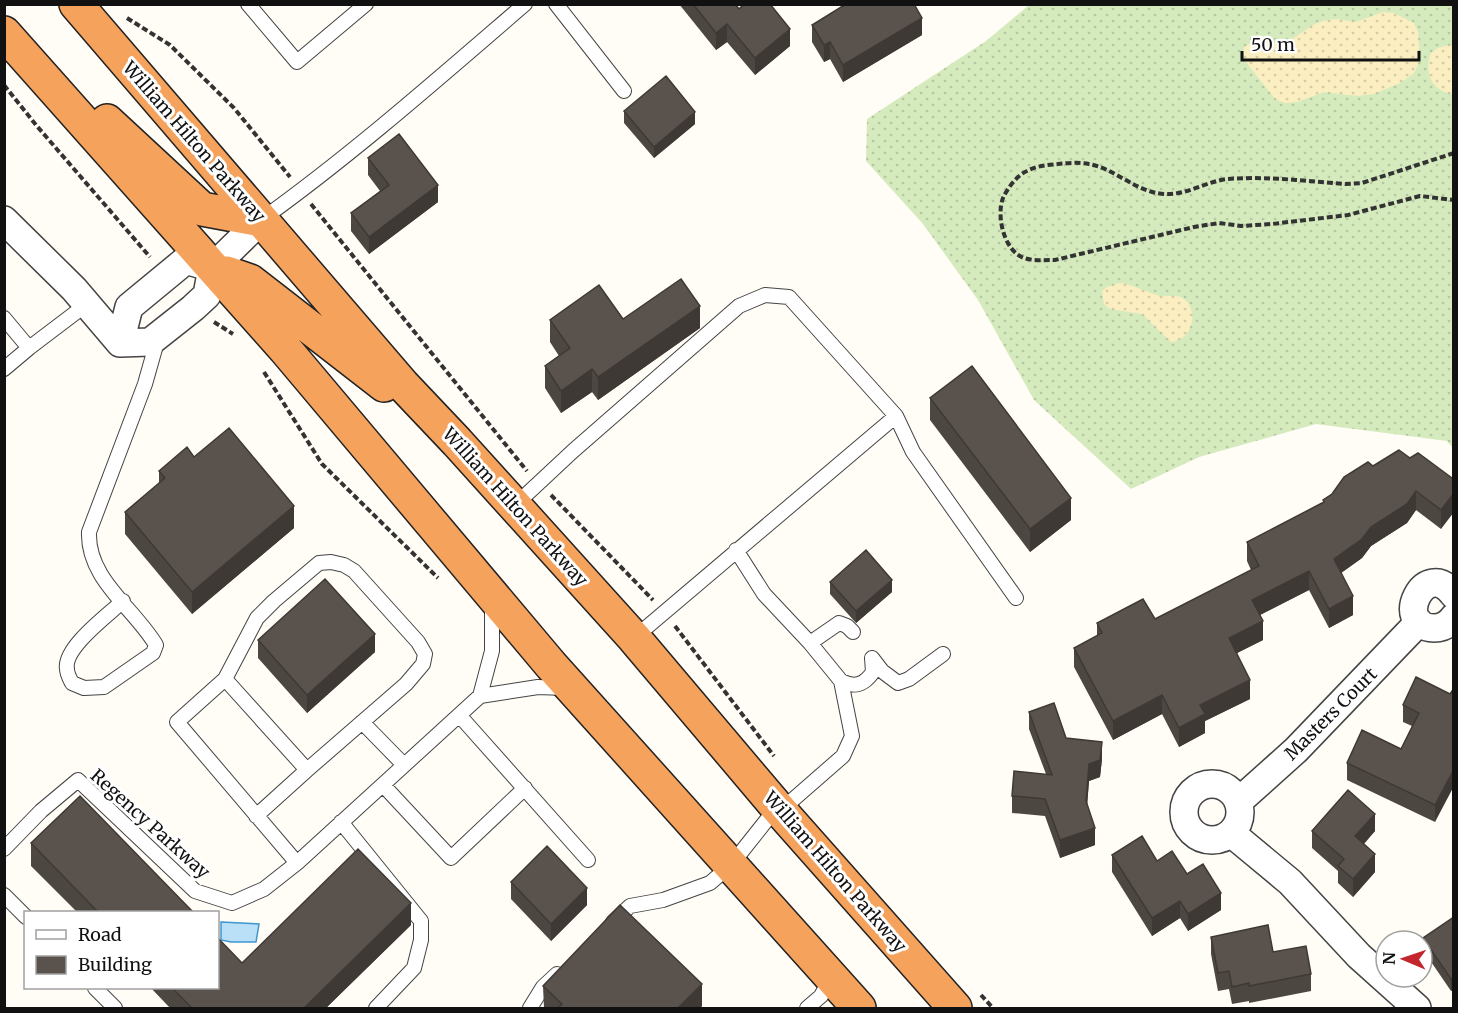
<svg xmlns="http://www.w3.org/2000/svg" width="1458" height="1013" font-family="Merriweather,serif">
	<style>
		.grass { fill: url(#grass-dots) }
		.sand { fill: url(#sand-dots) }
		.water { fill: #b9e0f7; stroke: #3f96cf; stroke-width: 1.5 }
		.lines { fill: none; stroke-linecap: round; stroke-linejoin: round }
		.lane-casing { stroke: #444; stroke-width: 16 }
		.street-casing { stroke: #444; stroke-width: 30 }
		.highway-casing { stroke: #222; stroke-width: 36 }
		.path { stroke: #333; stroke-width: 4; stroke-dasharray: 6 3; stroke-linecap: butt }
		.lane { stroke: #fff; stroke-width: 14 }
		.street { stroke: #fff; stroke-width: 27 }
		.highway { stroke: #f5a25d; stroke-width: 33 }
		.wall { fill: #4d4742 }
		.shaded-wall { fill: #3f3936 }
		.building { fill: #5a524d; stroke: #3f3936; stroke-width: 1.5 }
		.labels { text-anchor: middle; stroke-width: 6; stroke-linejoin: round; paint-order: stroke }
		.street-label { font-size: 18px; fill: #111; stroke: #fff }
	</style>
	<defs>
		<pattern id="grass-dots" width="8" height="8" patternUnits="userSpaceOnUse" patternTransform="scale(1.5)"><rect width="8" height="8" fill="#d5ebbd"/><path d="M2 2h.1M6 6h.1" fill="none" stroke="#b6c8a1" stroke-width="1.8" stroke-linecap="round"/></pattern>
		<pattern id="sand-dots" width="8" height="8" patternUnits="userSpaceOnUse" patternTransform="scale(1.5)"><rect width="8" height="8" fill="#fbeec1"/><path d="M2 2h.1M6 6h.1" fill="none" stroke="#d6cba5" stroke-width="1.8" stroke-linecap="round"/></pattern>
	</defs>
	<rect width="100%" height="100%" fill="#fffdf5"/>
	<path class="grass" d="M 1029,5 L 1453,5 L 1453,448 L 1447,441 L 1316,424 L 1199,457 L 1131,489 L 1034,400 L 978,300 L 923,224 L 866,161 L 867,119 L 986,41 Z"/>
	<path class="sand" d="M 1383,12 L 1394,13 L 1414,23 L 1418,32 L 1420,61 L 1414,73 L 1400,83 L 1374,94 L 1358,96 L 1324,92 L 1297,102 L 1285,103 L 1275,99 L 1246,62 L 1243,54 L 1244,47 C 1259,37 1269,44 1285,44 L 1313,25 L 1323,21 L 1335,19 L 1356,22 Z
		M 1449,45 L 1453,46 L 1453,94 C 1431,91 1424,72 1431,53 L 1438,48 Z
		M 1120,283 C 1135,285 1147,293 1161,296 C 1167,297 1174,295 1180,297 C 1198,303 1197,339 1171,342 L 1142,314 L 1110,309 L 1104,304 L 1102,291 L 1107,287 Z"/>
	<path class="water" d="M 221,922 L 259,924 L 256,942 L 231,942 L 221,940 Z"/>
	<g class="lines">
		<g class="lane-casing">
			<path id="lane" d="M 248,4 L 297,62 L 366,4
				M 556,4 L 624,91
				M 261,220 C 353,154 439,78 525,4
				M 4,318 L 29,348 L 4,369
				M 29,348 L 87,304
				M 896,416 L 913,452 L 1016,598
				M 514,506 L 573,451 L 739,306 L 765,295 L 789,297 L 896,416 L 634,638
				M 736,550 L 764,594 L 810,643
				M 123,601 C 108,615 63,648 67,669 C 67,674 70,679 72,683 L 84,688 L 104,687 L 153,653 L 156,645 C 134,608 87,579 89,532 L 145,384 L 158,338
				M 492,605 L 492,651 L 480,696 L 538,687 L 565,688
				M 872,658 L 882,671 L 898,683 L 909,679 L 943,654
				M 225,679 L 257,618 L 274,601 L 319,563 L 331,562 L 344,565 L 354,571 L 418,642 L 425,654 L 423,664 L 406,684 L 307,770
				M 841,681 C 855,688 864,685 873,672 L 872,658
				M 459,715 L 588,860
				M 362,722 L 404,765
				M 383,785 L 451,858 L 525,788
				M 780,811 L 843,756 L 852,736 L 841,681 L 810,643 L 839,623 L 847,626 L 853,632
				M 256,816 L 307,770 L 225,679 L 177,722 L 297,863
				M 341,822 L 421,921 L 421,940 L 414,968 L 376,1008
				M 4,849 L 41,811 L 78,780 L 195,891 L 232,903 L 264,889 L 297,863 L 480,696
				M 4,895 L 26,917
				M 613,922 L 630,906 L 663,900 L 710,883 L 731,865 L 777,807
				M 95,988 L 115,1008
				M 530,1008 L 543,987 L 557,974
				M 807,1008 L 821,996 L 831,978"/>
		</g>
		<g class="street-casing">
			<path id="street" d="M 4,220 L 74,289 L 120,343
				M 120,343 L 150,342 L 193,308 L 207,295 L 212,268 L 261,220
				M 120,343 L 129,307 L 186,260 L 212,268
				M 1454,595 C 1425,555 1391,627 1434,628 C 1442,628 1449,624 1454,617
				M1184 812a28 28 0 1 1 56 0a28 28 0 1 1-56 0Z
				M 1238,802 L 1296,750 L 1419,622
				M 1231,833 L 1290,882 L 1359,956 L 1417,1008"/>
		</g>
		<g class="highway-casing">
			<path id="highway" d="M 76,4 L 403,385 L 457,442 L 634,638 L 777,807 L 955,1008
				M 4,33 L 285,349 L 551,665 L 859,1008
				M 107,121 L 202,209 L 261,220
				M 227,273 L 250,281 L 384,385"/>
		</g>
		<path class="path" d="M 127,18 L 170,45 L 234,108 L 290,177
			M 4,85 L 36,125 L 150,257
			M 1454,153 L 1362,183 L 1345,184 C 1306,181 1266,176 1227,179 C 1205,182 1187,195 1165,194 C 1137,193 1116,169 1089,164 C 1079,162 1068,163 1058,164 C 1047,165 1036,166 1027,171 C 1017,175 1007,189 1003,198 C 996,216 1004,251 1024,258 C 1033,261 1045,260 1055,260 L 1194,227 L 1219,223 L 1241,226 L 1272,224 L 1348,215 L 1420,196 L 1454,200
			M 311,204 L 527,471
			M 214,322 L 233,334
			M 264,372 L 322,464 L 438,578
			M 551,495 L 653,600
			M 675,626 L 774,756
			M 981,995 L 993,1008"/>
		<use href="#lane" class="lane"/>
		<use href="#street" class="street"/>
		<use href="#highway" class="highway"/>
	</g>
	<path class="wall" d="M 679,4 L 735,4 L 739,9 L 790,46 L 755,75 L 727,42 L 716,50 Z
		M 812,25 L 922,35 L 843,82 L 830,59 L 824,62 L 812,42 Z
		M 624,111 L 695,124 L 654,158 L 624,123 Z
		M 368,158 L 438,202 L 369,254 L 351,231 L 351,213 L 380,191 L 368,175 Z
		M 623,319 L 700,328 L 598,400 L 592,392 L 561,413 L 545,388 L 545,366 L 559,356 L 550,342 L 550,320 Z
		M 930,398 L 1071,520 L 1030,552 L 930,420 Z
		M 1410,458 L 1452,478 L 1441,529 L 1416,510 L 1407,523 L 1371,546 L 1362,558 L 1341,573 L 1353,615 L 1329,628 L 1309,590 L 1260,615 L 1263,640 L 1237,653 L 1250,699 L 1205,721 L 1205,733 L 1179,747 L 1162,714 L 1113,740 L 1074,667 L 1074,648 L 1097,636 L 1097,623 L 1155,619 L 1251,570 L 1247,561 L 1247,542 L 1323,503 L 1323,500 L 1373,466 Z
		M 159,471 L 294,528 L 192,614 L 125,534 L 125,512 L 159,484 Z
		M 830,582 L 892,592 L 856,623 L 830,594 Z
		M 258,640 L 375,652 L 307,713 L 258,658 Z
		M 1450,694 L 1435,822 L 1347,780 L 1347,763 L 1401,749 L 1412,726 L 1403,722 L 1403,705 Z
		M 1029,712 L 1066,738 L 1102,759 L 1100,777 L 1089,781 L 1087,805 L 1095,845 L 1060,858 L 1045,816 L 1012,813 L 1012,796 L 1046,774 L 1029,729 Z
		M 1312,831 L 1375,831 L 1364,844 L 1375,872 L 1353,897 L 1338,883 L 1338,871 L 1312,848 Z
		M 31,843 L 193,912 L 77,912 L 31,866 Z
		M 1112,855 L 1157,861 L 1187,874 L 1221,910 L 1188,931 L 1180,918 L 1152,936 L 1112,872 Z
		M 511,882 L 587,905 L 551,941 L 511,899 Z
		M 1454,917 L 1451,991 L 1423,950 L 1423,938 Z
		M 411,925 L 326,1008 L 170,1008 L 150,987 L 218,987 L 242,963 Z
		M 1211,937 L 1273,952 L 1311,974 L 1311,991 L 1249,1003 L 1249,1001 L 1232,1004 L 1229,989 L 1218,991 L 1211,954 Z
		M 543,986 L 702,1006 L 700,1008 L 544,1008 Z"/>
	<path class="shaded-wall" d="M 922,18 L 922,35 L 843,82 L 843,65 Z
		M 727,24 L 727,42 L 716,50 L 716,33 Z
		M 790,29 L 790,46 L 755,75 L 755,58 Z
		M 830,42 L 830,59 L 824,62 L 824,45 Z
		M 695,112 L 695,124 L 654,158 L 654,147 Z
		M 438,185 L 438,202 L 369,254 L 369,237 Z
		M 700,306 L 700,328 L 598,400 L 598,377 Z
		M 592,369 L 592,392 L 561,413 L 561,391 Z
		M 1416,491 L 1416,510 L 1407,523 L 1371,546 L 1362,558 L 1334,578 L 1334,559 Z
		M 1454,493 L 1454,512 L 1441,529 L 1441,510 Z
		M 1071,498 L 1071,520 L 1030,552 L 1030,529 Z
		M 294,506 L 294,528 L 192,614 L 192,592 Z
		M 1309,571 L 1309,590 L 1252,619 L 1252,600 Z
		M 892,580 L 892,592 L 856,623 L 856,611 Z
		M 1353,596 L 1353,615 L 1329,628 L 1329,609 Z
		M 1263,621 L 1263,640 L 1229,657 L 1229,638 Z
		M 375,634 L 375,652 L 307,713 L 307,695 Z
		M 1250,680 L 1250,699 L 1205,721 L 1205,733 L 1179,747 L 1179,728 L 1200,705 Z
		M 1162,695 L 1162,714 L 1113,740 L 1113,721 Z
		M 1102,742 L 1102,759 L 1100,777 L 1089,781 L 1086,819 L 1086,801 L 1089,764 Z
		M 1454,769 L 1454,786 L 1435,822 L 1435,805 Z
		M 1375,814 L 1375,831 L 1355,853 L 1355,836 Z
		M 1095,828 L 1095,845 L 1060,858 L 1060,840 Z
		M 1375,854 L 1375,872 L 1353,897 L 1353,879 Z
		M 587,888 L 587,905 L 551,941 L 551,924 Z
		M 1221,893 L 1221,910 L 1188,931 L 1188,914 Z
		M 1180,901 L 1180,918 L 1152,936 L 1152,918 Z
		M 411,903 L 411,925 L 326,1008 L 304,1008 Z
		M 1454,978 L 1454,990 L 1451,991 L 1451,979 Z
		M 702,984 L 702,1006 L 700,1008 L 678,1008 Z"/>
	<path class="building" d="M 693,4 L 735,4 L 739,9 L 744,4 L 770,4 L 790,29 L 755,58 L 727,24 L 716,33 Z
		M 846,4 L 914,4 L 922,18 L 843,65 L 830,42 L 824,45 L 812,25 Z
		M 666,76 L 695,112 L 654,147 L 624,111 Z
		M 399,134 L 438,185 L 369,237 L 351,213 L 389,185 L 368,158 Z
		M 681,279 L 700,306 L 598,377 L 592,369 L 561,391 L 545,366 L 570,348 L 550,320 L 599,285 L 623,319 Z
		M 972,366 L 1071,498 L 1030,529 L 930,398 Z
		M 229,428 L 294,506 L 192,592 L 125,512 L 165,478 L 159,471 L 187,447 L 194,457 Z
		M 1399,450 L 1410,458 L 1418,453 L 1452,478 L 1454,480 L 1454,493 L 1441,510 L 1416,491 L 1407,504 L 1371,527 L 1362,539 L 1334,559 L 1353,596 L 1329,609 L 1309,571 L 1252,600 L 1263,621 L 1229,638 L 1250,680 L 1200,705 L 1205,714 L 1179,728 L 1162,695 L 1113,721 L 1074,648 L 1102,633 L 1097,623 L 1143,599 L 1155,619 L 1259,566 L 1247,542 L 1324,502 L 1323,500 L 1332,494 L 1344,477 L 1368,462 L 1373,466 Z
		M 866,550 L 892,580 L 856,611 L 830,582 Z
		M 325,579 L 375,634 L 307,695 L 258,640 Z
		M 1416,677 L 1450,694 L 1454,688 L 1454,769 L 1435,805 L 1347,763 L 1362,730 L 1401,749 L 1419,713 L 1403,705 Z
		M 1054,703 L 1066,738 L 1102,742 L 1100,760 L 1089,764 L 1086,801 L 1095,828 L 1060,840 L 1045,799 L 1012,796 L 1014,771 L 1052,775 L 1029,712 Z
		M 1348,790 L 1375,814 L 1355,836 L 1375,854 L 1353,879 L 1338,866 L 1344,859 L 1312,831 Z
		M 80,796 L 193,912 L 98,912 L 31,843 Z
		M 1142,836 L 1157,861 L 1172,851 L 1187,874 L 1203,864 L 1221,893 L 1188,914 L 1180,901 L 1152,918 L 1112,855 Z
		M 547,846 L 587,888 L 551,924 L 511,882 Z
		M 358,849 L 411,903 L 304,1008 L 192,1008 L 171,987 L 218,987 L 218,938 L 242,963 Z
		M 620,905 L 702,984 L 678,1008 L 558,1008 L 562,1004 L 543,986 Z
		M 1454,917 L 1454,978 L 1451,979 L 1423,938 Z
		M 1268,925 L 1273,952 L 1306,946 L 1311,974 L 1249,986 L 1249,983 L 1232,987 L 1229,971 L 1218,973 L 1211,937 Z"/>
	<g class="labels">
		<g class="street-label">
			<text transform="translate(194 142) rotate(49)" y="6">William Hilton Parkway</text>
			<text transform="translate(515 507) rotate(48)" y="6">William Hilton Parkway</text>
			<text transform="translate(1331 714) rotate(-45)" y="6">Masters Court</text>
			<text transform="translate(150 824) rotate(42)" y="6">Regency Parkway</text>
			<text transform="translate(835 872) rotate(49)" y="6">William Hilton Parkway</text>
		</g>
	</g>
	<rect width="1458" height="1013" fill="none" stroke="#111111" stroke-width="12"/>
	<rect x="24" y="911" width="195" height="78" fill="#ffffff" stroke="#a0a0a0" stroke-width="1.5"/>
	<rect x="36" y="930" width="30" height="9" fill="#ffffff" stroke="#a0a0a0" stroke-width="1.5"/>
	<text x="78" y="941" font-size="18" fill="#111111">Road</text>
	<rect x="36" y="956" width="30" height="18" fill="#5a524d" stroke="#a0a0a0" stroke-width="1.5"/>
	<text x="78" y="971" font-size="18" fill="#111111">Building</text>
	<g transform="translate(1404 959) rotate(272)"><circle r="28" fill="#ffffff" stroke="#a0a0a0" stroke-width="1.5"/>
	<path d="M0-4.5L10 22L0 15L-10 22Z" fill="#c4262e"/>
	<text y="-9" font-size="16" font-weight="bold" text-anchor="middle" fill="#111111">N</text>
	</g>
	<path d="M1242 51v9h177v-9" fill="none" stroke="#111111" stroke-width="3"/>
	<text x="1251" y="51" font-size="18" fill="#111111" stroke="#ffffff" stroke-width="4.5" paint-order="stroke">50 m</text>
</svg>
